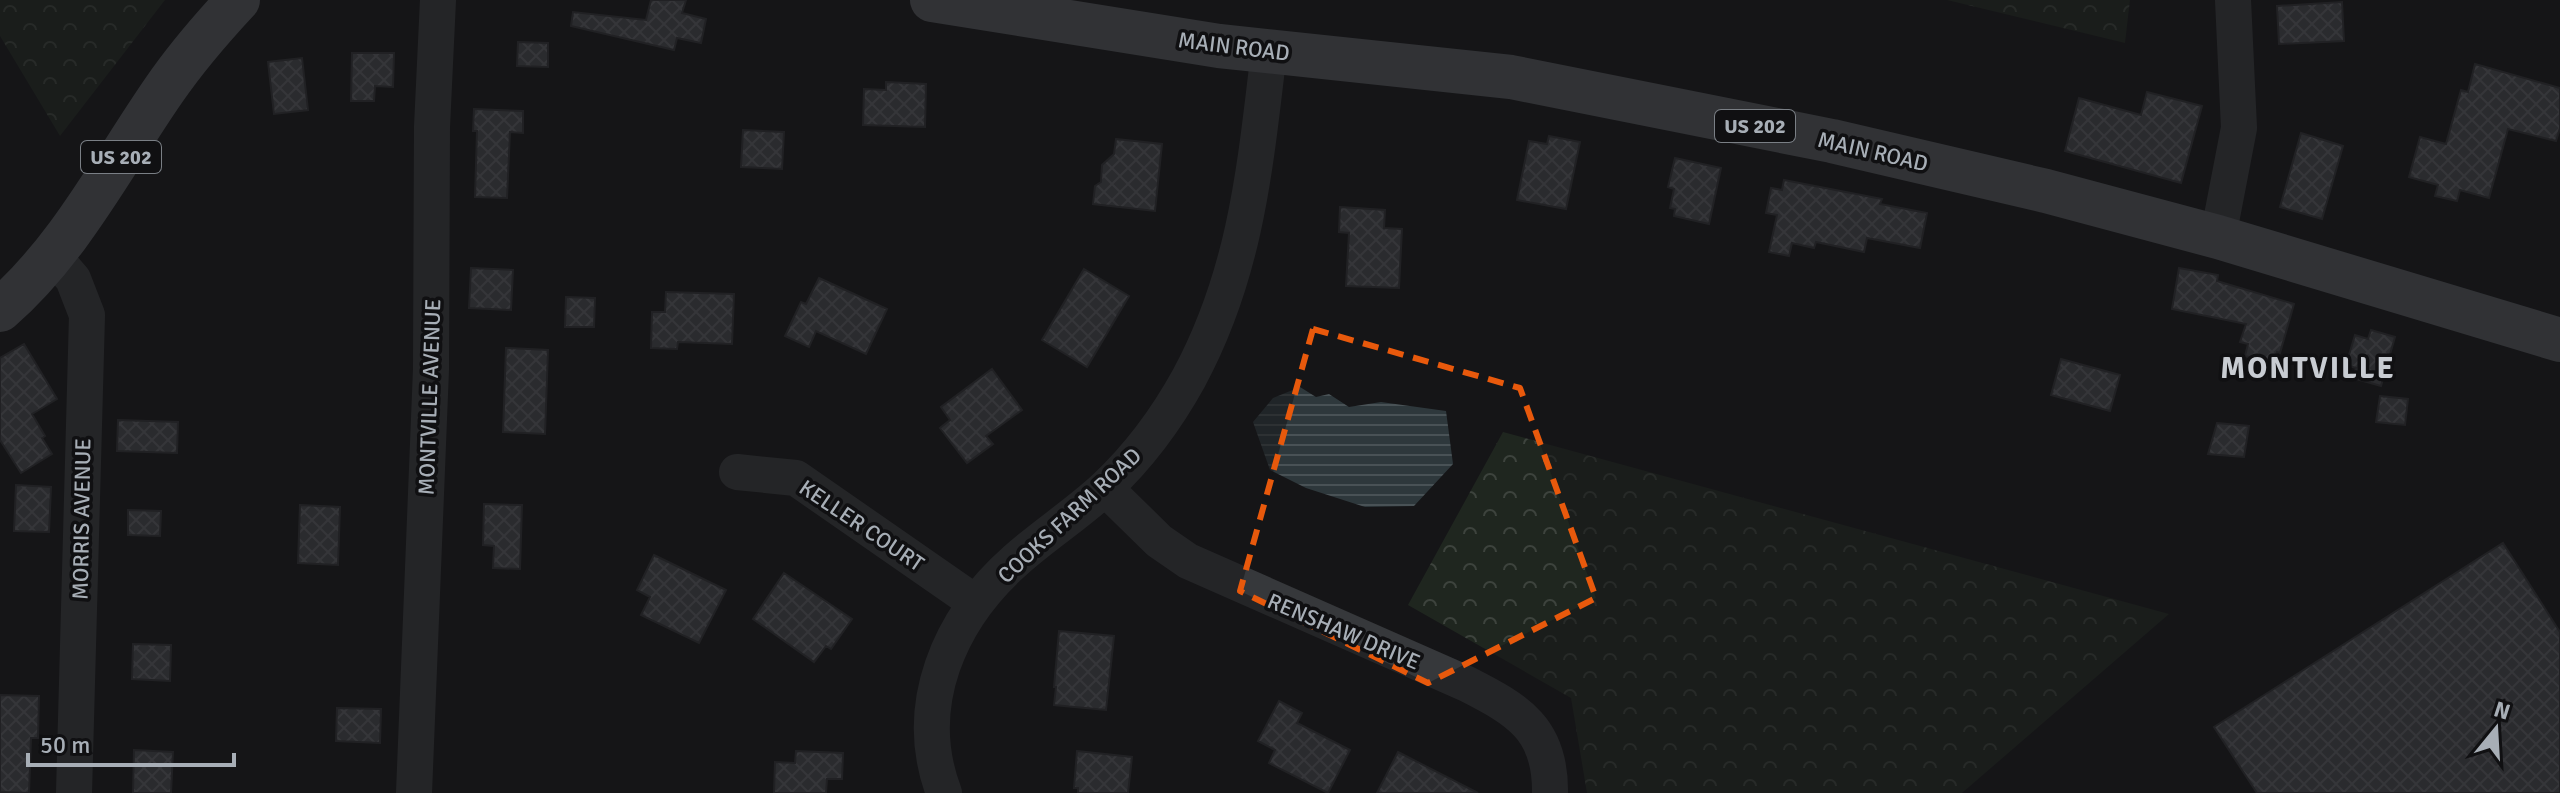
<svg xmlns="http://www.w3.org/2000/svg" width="2560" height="793" font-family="Signika,sans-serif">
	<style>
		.forest { fill: url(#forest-crowns) }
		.water { fill: url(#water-rules) }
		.building { fill: url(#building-cross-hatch); stroke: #2f3033; stroke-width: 2 }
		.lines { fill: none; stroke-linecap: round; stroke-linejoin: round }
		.minor { stroke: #36383b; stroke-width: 36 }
		.major { stroke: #52555a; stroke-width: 44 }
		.marked { fill: none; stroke: #e8590c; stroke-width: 6; stroke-dasharray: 16 10; stroke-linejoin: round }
		.labels { text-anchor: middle; stroke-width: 7; stroke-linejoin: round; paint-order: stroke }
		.shield { fill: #101012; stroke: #7a7f85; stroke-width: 2 }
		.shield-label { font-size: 20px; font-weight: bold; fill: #a7aeb6 }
		.street-label { font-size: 22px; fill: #a7aeb6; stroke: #101012 }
		.district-label { font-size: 30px; font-weight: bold; letter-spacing: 2px; fill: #c8ccd2; stroke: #101012 }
	</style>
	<defs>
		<pattern id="forest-crowns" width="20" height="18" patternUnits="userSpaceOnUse" patternTransform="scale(2)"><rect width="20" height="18" fill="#1f261f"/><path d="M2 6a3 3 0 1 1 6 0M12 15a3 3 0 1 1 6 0" fill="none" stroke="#3d433d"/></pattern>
		<pattern id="water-rules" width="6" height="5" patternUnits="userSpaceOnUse" patternTransform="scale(2)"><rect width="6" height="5" fill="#2e383c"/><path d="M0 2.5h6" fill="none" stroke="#495256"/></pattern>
		<pattern id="building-cross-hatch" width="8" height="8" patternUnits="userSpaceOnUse" patternTransform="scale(2)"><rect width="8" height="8" fill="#44454a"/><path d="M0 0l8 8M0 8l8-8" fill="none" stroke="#5c5d62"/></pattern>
	</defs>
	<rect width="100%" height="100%" fill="#151517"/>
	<path class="forest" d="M 0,0 L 165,0 L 60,136 L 0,36 Z
		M 1947,0 L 2130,0 L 2125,43 Z
		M 1503,432 L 2169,614 L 1962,793 L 1587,793 L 1571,698 L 1408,605 Z"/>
	<path class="water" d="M 1300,387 L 1316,397 L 1329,394 L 1349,407 L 1381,402 L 1446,411 L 1453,464 L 1414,506 L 1365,507 L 1306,488 L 1270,470 L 1253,422 L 1273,398 Z"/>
	<path class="building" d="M 651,0 L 686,0 L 682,13 L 706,19 L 701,43 L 677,38 L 674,50 L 571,26 L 573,12 L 646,20 Z
		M 2342,2 L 2344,41 L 2279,44 L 2277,6 Z
		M 518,42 L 548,43 L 548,67 L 517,66 Z
		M 352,53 L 394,53 L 393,87 L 375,86 L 374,101 L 351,101 Z
		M 302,58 L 308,110 L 274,114 L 268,62 Z
		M 2475,64 L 2560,88 L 2560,128 L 2556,141 L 2508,129 L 2489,198 L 2460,190 L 2457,201 L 2435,196 L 2438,185 L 2409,177 L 2420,137 L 2446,144 L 2461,90 L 2468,92 Z
		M 886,82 L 926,84 L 925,127 L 863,125 L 864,89 L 886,90 Z
		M 2147,92 L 2202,106 L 2181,183 L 2065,151 L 2079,98 L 2141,115 Z
		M 474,109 L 523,111 L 523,133 L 510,132 L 507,198 L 475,197 L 477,131 L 473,131 Z
		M 743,130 L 784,132 L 782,169 L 741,167 Z
		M 2301,133 L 2343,146 L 2322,219 L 2280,207 Z
		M 1549,136 L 1580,142 L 1566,209 L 1517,200 L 1529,141 L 1547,144 Z
		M 1116,139 L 1162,144 L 1155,211 L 1093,204 L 1095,186 L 1101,182 L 1102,165 L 1114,154 Z
		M 1675,158 L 1721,168 L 1709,224 L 1674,216 L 1675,209 L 1670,208 L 1674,189 L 1668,187 Z
		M 1784,180 L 1882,199 L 1880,204 L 1927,213 L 1920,248 L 1867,238 L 1864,252 L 1816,242 L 1814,248 L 1792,243 L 1789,256 L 1769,252 L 1777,215 L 1766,213 L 1771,188 L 1782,190 Z
		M 1340,207 L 1385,210 L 1384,228 L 1402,229 L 1399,288 L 1346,286 L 1349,233 L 1339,232 Z
		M 471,268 L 513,270 L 511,310 L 469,308 Z
		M 2179,268 L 2218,275 L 2217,281 L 2294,304 L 2280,353 L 2277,352 L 2274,364 L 2245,356 L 2248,344 L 2240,342 L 2246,324 L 2172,309 Z
		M 1084,269 L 1129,296 L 1087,367 L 1042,340 Z
		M 819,278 L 887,309 L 866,354 L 816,331 L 809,347 L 785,336 L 801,302 L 806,304 Z
		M 666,292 L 734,294 L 732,344 L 678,342 L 677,349 L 651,348 L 652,312 L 665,312 Z
		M 566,297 L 595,298 L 594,327 L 565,327 Z
		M 2371,330 L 2395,337 L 2381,386 L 2353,378 L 2356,368 L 2346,365 L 2355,335 L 2368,339 Z
		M 24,344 L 57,399 L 32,414 L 45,436 L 42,438 L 52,454 L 21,473 L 0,440 L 0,358 Z
		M 506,348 L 548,350 L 545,434 L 503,432 Z
		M 2061,359 L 2120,375 L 2110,411 L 2051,395 Z
		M 992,369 L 1022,410 L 986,436 L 993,444 L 967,463 L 940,428 L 950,420 L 941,407 Z
		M 2380,396 L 2408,399 L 2405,425 L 2376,422 Z
		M 118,420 L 178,422 L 177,453 L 117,451 Z
		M 2217,423 L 2249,426 L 2244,457 L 2208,454 Z
		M 16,485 L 51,487 L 49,532 L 14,531 Z
		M 484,504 L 522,505 L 520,569 L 493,568 L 494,546 L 483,545 Z
		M 300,505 L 340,507 L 338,565 L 298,563 Z
		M 128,510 L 161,511 L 160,536 L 128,535 Z
		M 2503,543 L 2560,632 L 2560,793 L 2257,793 L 2214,727 Z
		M 654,555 L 726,590 L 699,643 L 641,615 L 650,597 L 637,590 Z
		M 784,573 L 852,619 L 831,649 L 826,646 L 814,662 L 753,619 Z
		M 1059,631 L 1114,636 L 1106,710 L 1054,705 L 1056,687 L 1054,687 Z
		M 133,644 L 171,645 L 170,681 L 132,679 Z
		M 0,695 L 39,696 L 38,738 L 31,738 L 29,793 L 0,792 Z
		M 1279,701 L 1302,713 L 1297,723 L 1350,750 L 1328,793 L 1269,763 L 1275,750 L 1258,741 Z
		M 337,708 L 381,709 L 380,743 L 336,741 Z
		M 134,750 L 173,752 L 171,793 L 133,793 Z
		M 796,751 L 843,753 L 842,779 L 827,779 L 826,793 L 774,793 L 775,762 L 795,763 Z
		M 1077,751 L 1132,757 L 1128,793 L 1078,793 L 1078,788 L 1074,788 Z
		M 1398,752 L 1478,793 L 1377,793 Z"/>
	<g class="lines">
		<path class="minor" d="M 2218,237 L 2239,128 L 2233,0
			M 52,255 L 73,279 L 87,315 L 74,793
			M 737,472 L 796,478 L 976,603
			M 1105,488 L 1159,541 L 1188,561 L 1467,684 C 1518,710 1551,729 1550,793
			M 414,793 L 431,369 L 432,127 L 438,0
			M 944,793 C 911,706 949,619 1016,560 C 1044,535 1077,514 1105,488 C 1138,457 1167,418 1189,378 C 1246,272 1255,168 1269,51"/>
		<path class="major" d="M 932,0 L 1219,46 L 1511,77 L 1832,141 L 2046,191 L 2218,237 L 2560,340
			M 0,310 C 70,249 112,165 164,90 C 186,58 211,29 238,0"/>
	</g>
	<path d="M0 0H2560V793H0ZM 1313,329 L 1520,388 L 1596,598 L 1428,683 L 1240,591 Z" fill="#151517" fill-opacity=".55" fill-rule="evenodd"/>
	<path class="marked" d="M 1313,329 L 1520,388 L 1596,598 L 1428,683 L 1240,591 Z"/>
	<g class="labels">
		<g class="shield">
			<rect x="1715" y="110" width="80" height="32" rx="6"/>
			<rect x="81" y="141" width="80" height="32" rx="6"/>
		</g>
		<g class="shield-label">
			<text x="1755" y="133">US 202</text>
			<text x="121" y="164">US 202</text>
		</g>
		<g class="street-label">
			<text transform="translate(1234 46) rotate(7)" y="8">MAIN ROAD</text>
			<text transform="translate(1873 151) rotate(13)" y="8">MAIN ROAD</text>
			<text transform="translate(429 397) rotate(-88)" y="8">MONTVILLE AVENUE</text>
			<text transform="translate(1069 515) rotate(-43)" y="8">COOKS FARM ROAD</text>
			<text transform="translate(81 519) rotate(-89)" y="8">MORRIS AVENUE</text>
			<text transform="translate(862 525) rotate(34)" y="8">KELLER COURT</text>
			<text transform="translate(1344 631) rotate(23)" y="8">RENSHAW DRIVE</text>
		</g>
		<g class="district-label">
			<text x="2308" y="378">MONTVILLE</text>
		</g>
	</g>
	<g transform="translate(2496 729) rotate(18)" stroke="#101012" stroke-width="6" paint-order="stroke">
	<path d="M0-6L14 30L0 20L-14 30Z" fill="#a7aeb6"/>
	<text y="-12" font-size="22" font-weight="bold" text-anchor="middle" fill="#a7aeb6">N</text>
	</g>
	<path d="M28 753v12h206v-12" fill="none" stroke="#a7aeb6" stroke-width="4"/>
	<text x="40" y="753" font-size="24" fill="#a7aeb6" stroke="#101012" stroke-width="6" paint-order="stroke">50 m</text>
</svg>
